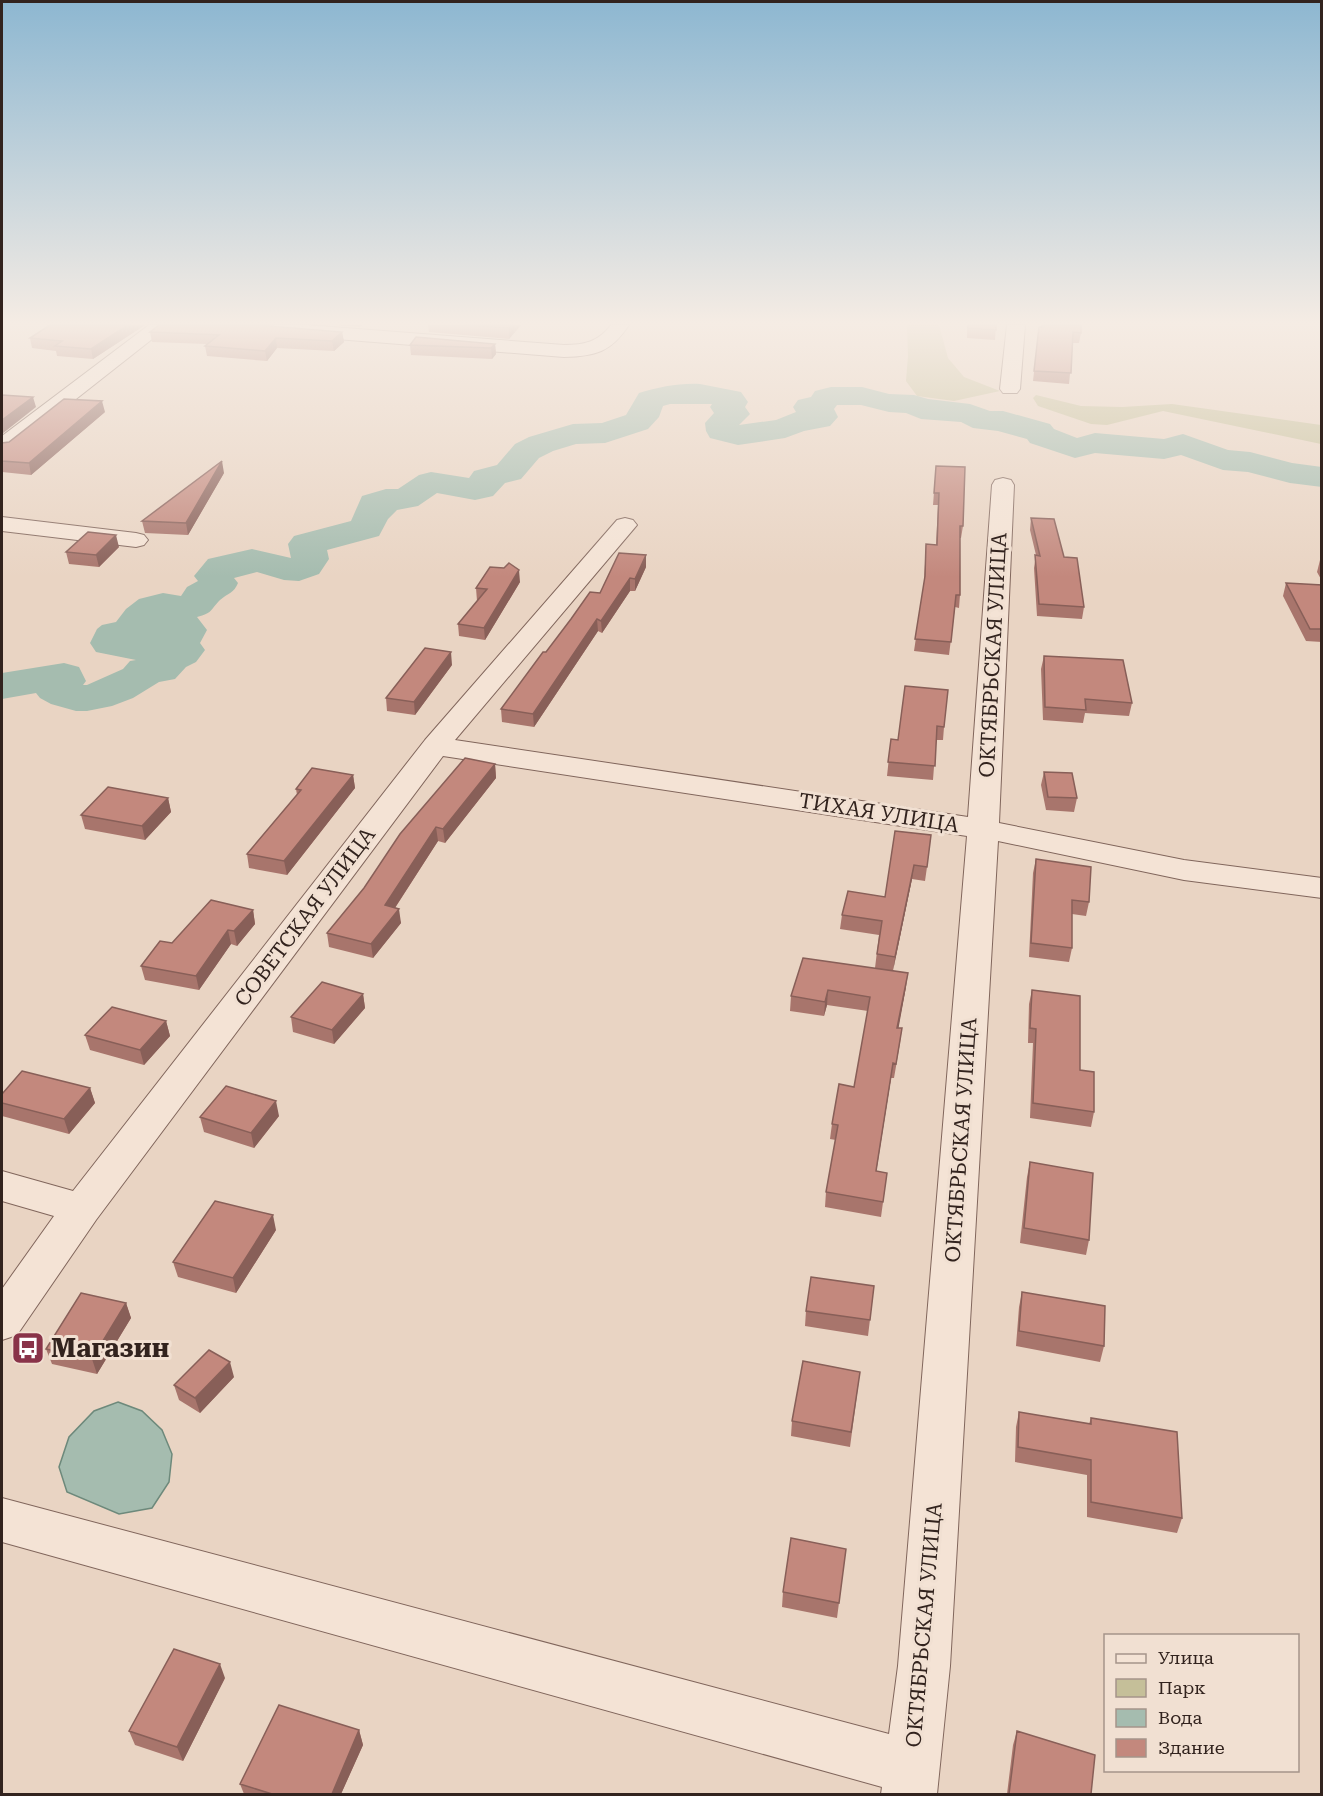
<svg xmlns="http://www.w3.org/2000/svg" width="1323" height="1796" font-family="'Roboto Serif',serif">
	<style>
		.green { fill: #c5bf99 }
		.water { fill: #a5bcaf; stroke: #6d897b; stroke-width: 1.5 }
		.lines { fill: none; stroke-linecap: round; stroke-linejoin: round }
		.river { fill: #a5bcaf; fill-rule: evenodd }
		.minor-casing { stroke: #81665c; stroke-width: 2 }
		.minor { fill: #f4e3d5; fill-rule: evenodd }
		.wall { fill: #a8756c }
		.shaded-wall { fill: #885f58 }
		.building { fill: #c3887d; stroke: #885f58; stroke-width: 1.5 }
		.labels { text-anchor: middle; stroke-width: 6; stroke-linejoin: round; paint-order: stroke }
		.street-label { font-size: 21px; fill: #32231e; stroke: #f1e0d2 }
		.near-poi-label { font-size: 26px; font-weight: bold; fill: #32231e; stroke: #f1e0d2; text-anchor: start }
	</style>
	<rect width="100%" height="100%" fill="#e9d4c3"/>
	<path class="green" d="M 907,325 L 939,325 L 948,358 L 964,377 L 1000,391 L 954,401 L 917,396 L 906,381 L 908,356 Z
		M 1036,395 L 1081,406 L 1122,407 L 1172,404 L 1321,425 L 1321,444 L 1163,411 L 1107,425 L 1091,424 L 1038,406 L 1033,398 Z"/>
	<path class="water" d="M 118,1402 L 142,1411 L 162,1430 L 172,1454 L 169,1482 L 152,1508 L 119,1514 L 67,1492 L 59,1467 L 69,1437 L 94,1411 Z"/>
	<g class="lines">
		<path class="river" d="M 700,384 L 741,392 L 748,402 L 745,407 L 750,414 L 739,425 L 776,420 L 796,412 L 793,407 L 798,400 L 811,397 L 815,391 L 831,387 L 862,387 L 889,394 L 914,395 L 928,399 L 970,404 L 990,411 L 1003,411 L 1050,424 L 1054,429 L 1077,438 L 1095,433 L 1164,439 L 1183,434 L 1228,450 L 1250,452 L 1292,463 L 1322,467 L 1322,487 L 1290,483 L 1248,472 L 1223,470 L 1181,455 L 1164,459 L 1095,453 L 1075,458 L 1030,443 L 1027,439 L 998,431 L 973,428 L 961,422 L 921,419 L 906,413 L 889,412 L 861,405 L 837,405 L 834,409 L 838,417 L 830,426 L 804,431 L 785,438 L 738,445 L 710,438 L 706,431 L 705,423 L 714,413 L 710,407 L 712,404 L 670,404 L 663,406 L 659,417 L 648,429 L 605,443 L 576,444 L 553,451 L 539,458 L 521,479 L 505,483 L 493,496 L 475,500 L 437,493 L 418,506 L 397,510 L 388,519 L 379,536 L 327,550 L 329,559 L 319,574 L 299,581 L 284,580 L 257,572 L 234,578 L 238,583 C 234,593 228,593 220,600 C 210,610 213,613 197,617 L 207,630 L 200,643 L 205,650 L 196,662 L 186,667 L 175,679 L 159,682 L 133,698 L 112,706 L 87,711 L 76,711 L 51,704 L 40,698 L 36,693 L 2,699 L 2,673 L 64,663 L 79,667 L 86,681 L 83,685 L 87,685 L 123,669 L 130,661 L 136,660 L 96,652 L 90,643 L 97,629 L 102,625 L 116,622 L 126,609 L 139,599 L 163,593 L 181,596 L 187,587 L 198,581 L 194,576 L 208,559 L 252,549 L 291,558 L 288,544 L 294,536 L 351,521 L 362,496 L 386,489 L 398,489 L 419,475 L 431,472 L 469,478 L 474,471 L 497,465 L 515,444 L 529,437 L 573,424 L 602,423 L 626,415 L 639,393 C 659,387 679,383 700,384 Z"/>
		<g class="minor-casing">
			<path id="minor" d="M 149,325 L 170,325 L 10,451 L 2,452 L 2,436 Z
				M 226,325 L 306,325 L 564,345 C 584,345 598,342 611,325 L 629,325 C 611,352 596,356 564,357 L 235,331 L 229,329 Z
				M 1007,325 L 1025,325 L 1020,389 L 1017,393 L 1003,393 L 1000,389 Z
				M 1003,478 L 1011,480 L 1014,485 L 999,823 L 1184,860 L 1322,878 L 1322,898 L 1184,880 L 998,841 L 950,1666 L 937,1794 L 881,1794 L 882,1787 L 2,1542 L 2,1498 L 889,1734 L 898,1666 L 967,836 L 443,756 L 96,1220 L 17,1335 L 2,1340 L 2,1289 L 54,1216 L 2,1201 L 2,1171 L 73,1191 L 425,740 L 617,520 L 625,518 L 633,520 L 637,525 L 455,740 L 968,817 L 992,485 L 995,480 Z
				M 2,517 L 136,533 L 144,535 L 148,540 L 144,545 L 136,547 L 2,531 Z"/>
		</g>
		<use href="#minor" class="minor"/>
	</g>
	<path class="wall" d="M 145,325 L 93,359 L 57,356 L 56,351 L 32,348 L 30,338 Z
		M 336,325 L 362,325 L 360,327 Z
		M 428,325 L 521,325 L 509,339 L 429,332 Z
		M 967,325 L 996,325 L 995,340 L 967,338 Z
		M 1041,325 L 1081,325 L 1081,333 L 1079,343 L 1073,343 L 1069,384 L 1033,381 L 1039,327 L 1041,327 Z
		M 150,332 L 342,332 L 344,342 L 334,351 L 277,348 L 267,361 L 207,356 L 205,346 L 207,344 L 152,342 Z
		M 495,344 L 496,354 L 492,359 L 411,355 L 410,345 Z
		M 105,412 L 31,475 L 2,472 L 2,443 L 9,442 Z
		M 936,466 L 963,526 L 961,538 L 960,538 L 960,595 L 959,608 L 955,607 L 949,655 L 914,651 L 924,584 L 926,544 L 936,545 L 938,505 L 933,505 Z
		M 224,473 L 188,535 L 145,533 L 142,521 Z
		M 1031,518 L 1064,557 L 1084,607 L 1082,619 L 1037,616 L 1034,568 L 1036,555 L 1030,530 Z
		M 119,547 L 99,567 L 69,564 L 66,552 Z
		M 646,555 L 646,567 L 635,591 L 630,591 L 602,633 L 598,631 L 534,727 L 502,722 L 501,709 L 546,652 L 600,593 Z
		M 1320,560 L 1322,560 L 1322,581 L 1317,572 Z
		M 520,582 L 485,640 L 459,636 L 458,624 L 477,601 L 476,588 Z
		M 1286,583 L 1322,585 L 1322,642 L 1306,641 L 1283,596 Z
		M 1044,656 L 1132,703 L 1129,716 L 1085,713 L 1083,723 L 1043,720 L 1041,669 Z
		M 452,665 L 415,715 L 387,711 L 386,698 Z
		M 905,686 L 944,727 L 943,740 L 936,740 L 933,780 L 887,776 L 891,739 L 898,740 Z
		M 495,764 L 496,778 L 445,843 L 438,841 L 395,908 L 401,923 L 373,958 L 329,947 L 327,933 Z
		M 1044,772 L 1077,798 L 1074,812 L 1046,810 L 1041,785 Z
		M 353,775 L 355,788 L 287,875 L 249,868 L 247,854 L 297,795 L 296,789 Z
		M 168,798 L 171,812 L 145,840 L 85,829 L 81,815 Z
		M 895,831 L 927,867 L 925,881 L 912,879 L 893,970 L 906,987 L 898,1028 L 902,1028 L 900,1043 L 894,1078 L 891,1078 L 876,1171 L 887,1173 L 881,1217 L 825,1207 L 826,1192 L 836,1140 L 830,1139 L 832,1124 L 854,1087 L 868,1011 L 827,1005 L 824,1016 L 790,1011 L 791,996 L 875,968 L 879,935 L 840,929 L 842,915 L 885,897 Z
		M 1036,859 L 1089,902 L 1086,916 L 1072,914 L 1072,948 L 1069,962 L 1029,957 L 1033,873 Z
		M 253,910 L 255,924 L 237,946 L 231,944 L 199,990 L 145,980 L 141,966 L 172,943 Z
		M 1032,990 L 1080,1070 L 1094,1112 L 1091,1127 L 1030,1118 L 1033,1043 L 1028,1043 L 1029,1004 Z
		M 363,994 L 365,1008 L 334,1044 L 293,1032 L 291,1017 Z
		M 166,1021 L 170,1036 L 144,1065 L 90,1050 L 85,1035 Z
		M 90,1088 L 95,1103 L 69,1134 L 2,1116 L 2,1094 Z
		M 279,1116 L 254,1148 L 204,1132 L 200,1117 Z
		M 1030,1162 L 1089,1240 L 1086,1255 L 1020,1243 L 1027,1177 Z
		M 276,1230 L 236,1293 L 178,1277 L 173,1262 Z
		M 874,1286 L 868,1336 L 805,1326 L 806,1311 Z
		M 1022,1292 L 1104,1346 L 1100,1362 L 1016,1346 L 1019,1307 Z
		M 126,1303 L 131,1318 L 97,1374 L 52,1364 L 46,1349 Z
		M 860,1372 L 850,1447 L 791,1436 L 792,1421 Z
		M 234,1377 L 200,1413 L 179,1400 L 174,1385 Z
		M 1019,1412 L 1089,1424 L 1091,1418 L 1182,1518 L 1177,1533 L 1087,1517 L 1087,1475 L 1015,1462 L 1016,1427 Z
		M 846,1549 L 837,1618 L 782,1607 L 783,1592 Z
		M 225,1678 L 183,1761 L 135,1745 L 129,1731 Z
		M 359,1730 L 363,1745 L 341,1794 L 244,1794 L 240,1784 Z
		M 1017,1731 L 1091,1794 L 1007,1794 L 1013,1745 Z"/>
	<path class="shaded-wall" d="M 128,325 L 145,325 L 93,359 L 91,349 Z
		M 512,325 L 521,325 L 509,339 L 509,328 Z
		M 342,332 L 344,342 L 334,351 L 332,341 Z
		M 276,338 L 277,348 L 267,361 L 265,351 Z
		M 495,344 L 496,354 L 492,359 L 491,348 Z
		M 33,397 L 36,407 L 2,434 L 2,420 Z
		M 102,401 L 105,412 L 31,475 L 29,463 Z
		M 222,461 L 224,473 L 188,535 L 186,523 Z
		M 116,535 L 119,547 L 99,567 L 96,555 Z
		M 646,555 L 646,567 L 635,591 L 635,579 Z
		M 519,570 L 520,582 L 485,640 L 484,628 Z
		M 630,578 L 630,591 L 602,633 L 601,621 Z
		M 597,619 L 598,631 L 534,727 L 533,714 Z
		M 451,652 L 452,665 L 415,715 L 414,702 Z
		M 495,764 L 496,778 L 445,843 L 443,829 Z
		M 353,775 L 355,788 L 287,875 L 284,861 Z
		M 168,798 L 171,812 L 145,840 L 142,826 Z
		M 436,827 L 438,841 L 387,920 L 385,905 Z
		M 914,865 L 912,879 L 893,971 L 895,957 Z
		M 399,909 L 401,923 L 373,958 L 371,944 Z
		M 253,910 L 255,924 L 237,946 L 234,931 Z
		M 228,930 L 231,944 L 199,990 L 196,976 Z
		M 908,973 L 906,987 L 896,1042 L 897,1028 Z
		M 828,990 L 827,1005 L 824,1016 L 825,1002 Z
		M 363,994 L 365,1008 L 334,1044 L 332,1030 Z
		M 166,1021 L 170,1036 L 144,1065 L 140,1050 Z
		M 893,1063 L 891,1078 L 874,1186 L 876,1171 Z
		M 90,1088 L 95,1103 L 69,1134 L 64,1119 Z
		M 276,1101 L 279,1116 L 254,1148 L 251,1133 Z
		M 273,1215 L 276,1230 L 236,1293 L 233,1278 Z
		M 126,1303 L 131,1318 L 97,1374 L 92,1359 Z
		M 230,1362 L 234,1377 L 200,1413 L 195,1398 Z
		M 220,1664 L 225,1678 L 183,1761 L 177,1747 Z
		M 359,1730 L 363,1745 L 341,1794 L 332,1794 Z"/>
	<path class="building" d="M 50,325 L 128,325 L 91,349 L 55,346 L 62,341 L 30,338 Z
		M 159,325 L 257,325 L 342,332 L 332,341 L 276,338 L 265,351 L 205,346 L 219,335 L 150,332 Z
		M 465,325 L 512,325 L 509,328 Z
		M 968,325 L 996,325 L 996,330 L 968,328 Z
		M 1044,325 L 1081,325 L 1081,333 L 1073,332 L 1071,373 L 1034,371 L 1039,327 L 1044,327 Z
		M 416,337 L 495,344 L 491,348 L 410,345 Z
		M 2,395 L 33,397 L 2,420 Z
		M 64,399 L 102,401 L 29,463 L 2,461 L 2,443 L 9,442 Z
		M 222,461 L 186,523 L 142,521 Z
		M 936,466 L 965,467 L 963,526 L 960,526 L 960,595 L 956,595 L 951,642 L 915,639 L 925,576 L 926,544 L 937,545 L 939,493 L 934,493 Z
		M 1031,518 L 1054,519 L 1064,557 L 1077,558 L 1084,607 L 1039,604 L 1035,555 L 1040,556 Z
		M 88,532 L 116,535 L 96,555 L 66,552 Z
		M 619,553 L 646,555 L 635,579 L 630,578 L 601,621 L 597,619 L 533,714 L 501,709 L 543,652 L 546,652 L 571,619 L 590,592 L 600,593 Z
		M 509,563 L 519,570 L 484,628 L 458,624 L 487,589 L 476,588 L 490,567 L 504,568 Z
		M 1286,583 L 1322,585 L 1322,629 L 1310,629 Z
		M 425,648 L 451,652 L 414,702 L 386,698 Z
		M 1044,656 L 1123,660 L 1132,703 L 1085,699 L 1086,710 L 1045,707 Z
		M 905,686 L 948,690 L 944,727 L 937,726 L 935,766 L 888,762 L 891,739 L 898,740 Z
		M 465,758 L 495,764 L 443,829 L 436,827 L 385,905 L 399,909 L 371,944 L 327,933 L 364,888 L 400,834 Z
		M 312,768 L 353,775 L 284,861 L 247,854 L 301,790 L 296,789 Z
		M 1044,772 L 1072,773 L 1077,798 L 1048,797 Z
		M 108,787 L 168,798 L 142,826 L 81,815 Z
		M 895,831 L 931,835 L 927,867 L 914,865 L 895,957 L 877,954 L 882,921 L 842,915 L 848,891 L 885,897 Z
		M 1036,859 L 1091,867 L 1089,902 L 1072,900 L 1072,948 L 1031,943 Z
		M 211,900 L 253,910 L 234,931 L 228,930 L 196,976 L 141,966 L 160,941 L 172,943 Z
		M 803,958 L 908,973 L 897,1028 L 902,1028 L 896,1064 L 893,1063 L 876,1171 L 887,1173 L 883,1202 L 826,1192 L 838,1125 L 832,1124 L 839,1084 L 854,1087 L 870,997 L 828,990 L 825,1002 L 791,996 Z
		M 322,982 L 363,994 L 332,1030 L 291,1017 Z
		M 1032,990 L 1080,996 L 1080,1070 L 1094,1072 L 1094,1112 L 1033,1103 L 1036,1029 L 1030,1028 Z
		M 112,1007 L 166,1021 L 140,1050 L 85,1035 Z
		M 22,1071 L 90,1088 L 64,1119 L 2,1103 L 2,1094 Z
		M 226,1086 L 276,1101 L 251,1133 L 200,1117 Z
		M 1030,1162 L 1093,1173 L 1089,1240 L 1024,1228 Z
		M 215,1201 L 273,1215 L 233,1278 L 173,1262 Z
		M 811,1277 L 874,1286 L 870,1320 L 806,1311 Z
		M 1022,1292 L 1105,1306 L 1104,1346 L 1019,1331 Z
		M 81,1293 L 126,1303 L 92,1359 L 46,1349 Z
		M 209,1350 L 230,1362 L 195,1398 L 174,1385 Z
		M 803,1361 L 860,1372 L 851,1432 L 792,1421 Z
		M 1019,1412 L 1091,1424 L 1091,1418 L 1177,1432 L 1182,1518 L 1091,1502 L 1091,1460 L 1018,1447 Z
		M 791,1538 L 846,1549 L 839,1603 L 783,1592 Z
		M 174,1649 L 220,1664 L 177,1747 L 129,1731 Z
		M 279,1705 L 359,1730 L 332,1794 L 272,1794 L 240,1784 Z
		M 1017,1731 L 1095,1755 L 1091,1794 L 1009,1794 Z"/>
	<linearGradient id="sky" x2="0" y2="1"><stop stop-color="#8db7d1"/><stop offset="0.56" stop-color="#f5ece4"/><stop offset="1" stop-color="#f5ece4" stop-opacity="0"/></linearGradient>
	<rect width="1323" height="577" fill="url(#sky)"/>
	<defs>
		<g id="bus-square" transform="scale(1.725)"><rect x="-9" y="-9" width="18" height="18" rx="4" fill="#893349" stroke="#f1e0d2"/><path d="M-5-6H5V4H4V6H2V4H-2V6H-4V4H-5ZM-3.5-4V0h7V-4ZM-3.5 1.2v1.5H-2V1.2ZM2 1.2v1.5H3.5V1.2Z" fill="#fff"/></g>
	</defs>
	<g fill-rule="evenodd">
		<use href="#bus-square" x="28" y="1348"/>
	</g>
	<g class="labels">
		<g class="street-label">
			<text transform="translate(993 655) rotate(-87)" y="7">ОКТЯБРЬСКАЯ УЛИЦА</text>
			<text transform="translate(879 813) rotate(9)" y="7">ТИХАЯ УЛИЦА</text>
			<text transform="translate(305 917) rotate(-53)" y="7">СОВЕТСКАЯ УЛИЦА</text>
			<text transform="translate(961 1140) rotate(-86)" y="7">ОКТЯБРЬСКАЯ УЛИЦА</text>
			<text transform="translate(924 1625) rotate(-85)" y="7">ОКТЯБРЬСКАЯ УЛИЦА</text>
		</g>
		<g class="near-poi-label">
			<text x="51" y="1357">Магазин</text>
		</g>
	</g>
	<rect width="1323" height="1796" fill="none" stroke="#32231e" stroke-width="6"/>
	<rect x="1104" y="1634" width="195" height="138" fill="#f1e0d2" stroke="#a5948a" stroke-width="1.5"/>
	<rect x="1116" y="1654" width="30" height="9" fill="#f4e3d5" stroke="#a5948a" stroke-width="1.5"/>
	<text x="1158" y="1664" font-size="18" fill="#32231e">Улица</text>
	<rect x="1116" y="1679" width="30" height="18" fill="#c5bf99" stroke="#a5948a" stroke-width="1.5"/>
	<text x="1158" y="1694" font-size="18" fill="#32231e">Парк</text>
	<rect x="1116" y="1709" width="30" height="18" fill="#a5bcaf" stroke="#a5948a" stroke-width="1.5"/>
	<text x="1158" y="1724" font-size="18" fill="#32231e">Вода</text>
	<rect x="1116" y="1739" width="30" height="18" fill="#c3887d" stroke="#a5948a" stroke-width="1.5"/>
	<text x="1158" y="1754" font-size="18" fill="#32231e">Здание</text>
</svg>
